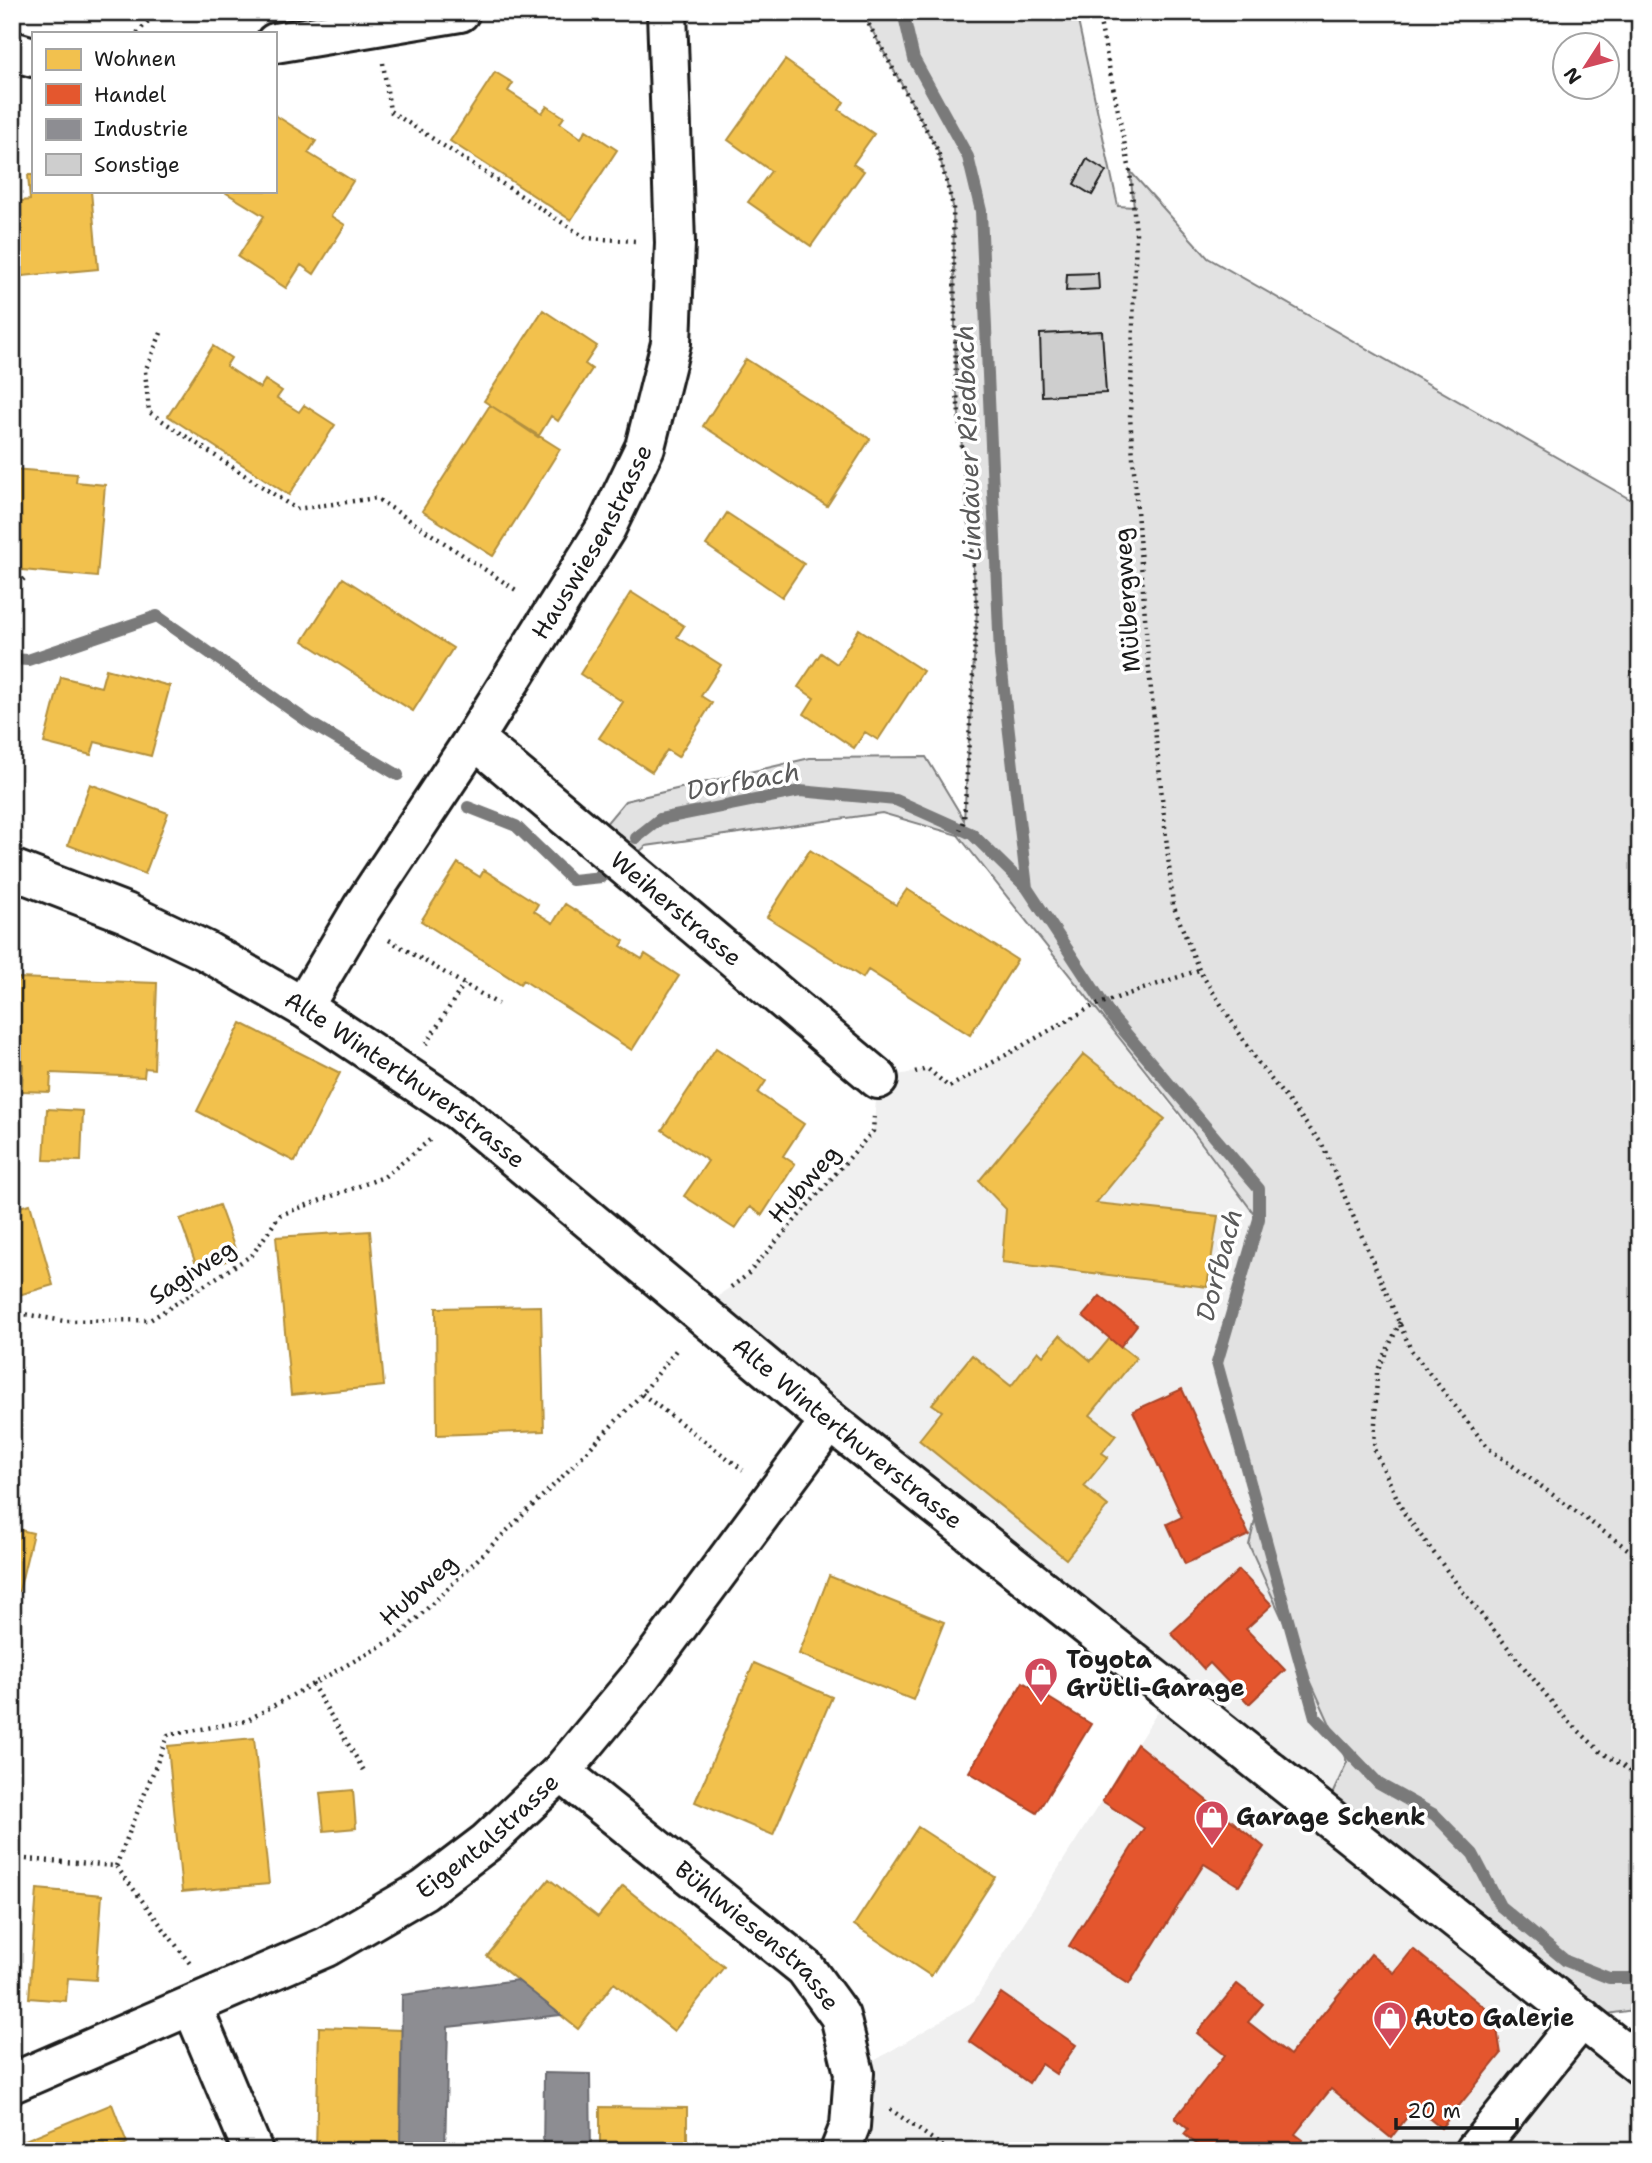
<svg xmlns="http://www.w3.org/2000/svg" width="1652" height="2163" font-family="'Shantell Sans',sans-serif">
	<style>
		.built { fill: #f0f0f0 }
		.green { fill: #e2e2e2; stroke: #7f7f7f; stroke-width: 2 }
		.homes { fill: #f2c14e; stroke: #b2903f; stroke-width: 2 }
		.shops { fill: #e4572e; stroke: #a84529; stroke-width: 2 }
		.industry { fill: #8d8d92; stroke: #6b6b6f; stroke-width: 2 }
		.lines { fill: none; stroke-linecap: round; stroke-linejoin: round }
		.stream { stroke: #7a7a7a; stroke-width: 12 }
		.building { fill: #cecece; stroke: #1c1c1c; stroke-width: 2 }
		.street-casing { stroke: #1c1c1c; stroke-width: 44 }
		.secondary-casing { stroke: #1c1c1c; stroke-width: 44 }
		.path { stroke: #1c1c1c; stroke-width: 4.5; stroke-dasharray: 2 5; stroke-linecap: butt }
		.street { stroke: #fff; stroke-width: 38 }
		.secondary { stroke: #fff; stroke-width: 38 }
		.labels { text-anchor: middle; stroke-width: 7; stroke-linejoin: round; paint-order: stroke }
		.street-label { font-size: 24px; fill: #1c1c1c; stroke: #fff }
		.poi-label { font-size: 24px; font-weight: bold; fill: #1c1c1c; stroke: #fff; text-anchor: start }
		.water-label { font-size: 26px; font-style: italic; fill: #5a5a5a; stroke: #fff }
	</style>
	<rect width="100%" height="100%" fill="#fff"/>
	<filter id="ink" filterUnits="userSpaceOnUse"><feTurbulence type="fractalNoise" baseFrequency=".0143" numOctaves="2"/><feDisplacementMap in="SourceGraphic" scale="14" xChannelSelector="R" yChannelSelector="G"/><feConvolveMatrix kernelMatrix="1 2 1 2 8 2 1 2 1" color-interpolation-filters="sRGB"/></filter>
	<g filter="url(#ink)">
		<path class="built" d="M 1093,1006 L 1259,1219 L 1217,1363 L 1258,1508 L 1249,1545 L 1347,1762 L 1640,2065 L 1640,2151 L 840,2151 L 854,2073 L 974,2001 L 1171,1691 L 703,1317 L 722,1293 L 746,1276 L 873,1132 L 878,1079 L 928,1069 L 949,1087 Z"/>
		<path class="green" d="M 862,12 L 1076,12 L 1118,206 L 1134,207 L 1130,171 L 1208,258 L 1640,505 L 1640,2009 L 1582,2018 L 1324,1812 L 1347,1762 L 1249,1545 L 1258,1508 L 1217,1363 L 1258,1219 L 1179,1113 L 958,835 L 882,813 L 646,846 L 638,853 L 604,826 L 625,801 L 810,758 L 926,757 L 964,820 L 977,610 L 956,382 L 953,206 L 938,151 Z"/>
		<path class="homes" d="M 785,60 L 844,102 L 839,110 L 874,134 L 853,164 L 864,171 L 811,246 L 748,202 L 771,171 L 728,140 Z
			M 495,72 L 513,83 L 508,91 L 542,113 L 547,106 L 564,117 L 560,123 L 581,138 L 586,130 L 617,150 L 571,220 L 450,141 Z
			M 275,115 L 316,141 L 308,153 L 353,181 L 331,216 L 345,225 L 314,274 L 301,265 L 286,288 L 238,257 L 264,216 L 223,191 L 275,191 Z
			M 28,175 L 33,175 L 33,191 L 91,191 L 98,269 L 12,277 L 12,202 L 30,200 Z
			M 543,310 L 597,346 L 585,364 L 592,369 L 558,421 L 551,416 L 538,437 L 484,401 Z
			M 213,346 L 231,358 L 226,366 L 260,388 L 265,380 L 282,391 L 277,398 L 299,412 L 304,405 L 335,425 L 289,495 L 168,416 Z
			M 746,359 L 870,439 L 827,506 L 703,426 Z
			M 490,405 L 560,449 L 493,556 L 422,511 Z
			M 12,469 L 77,474 L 76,482 L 105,485 L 97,577 L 12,569 Z
			M 727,513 L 804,564 L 782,597 L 706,545 Z
			M 343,578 L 453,648 L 413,711 L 303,641 Z
			M 631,592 L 684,626 L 677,637 L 721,665 L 701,696 L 712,703 L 678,757 L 667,750 L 652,772 L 599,738 L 623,702 L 580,674 Z
			M 859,629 L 923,671 L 878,740 L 865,732 L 854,748 L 804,714 L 814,698 L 798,687 L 821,653 L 837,664 Z
			M 106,669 L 170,686 L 151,756 L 95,742 L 91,755 L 44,743 L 61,677 L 101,687 Z
			M 90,784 L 168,813 L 145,874 L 68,845 Z
			M 810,850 L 896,905 L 907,889 L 1017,960 L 970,1035 L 868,970 L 863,978 L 767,917 Z
			M 458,863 L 480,877 L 484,870 L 538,904 L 534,911 L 553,923 L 565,904 L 624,941 L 621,946 L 642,959 L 645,954 L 679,976 L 632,1050 L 523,980 L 520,984 L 421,921 Z
			M 17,978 L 157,983 L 154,1069 L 145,1068 L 144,1077 L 51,1073 L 50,1092 L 22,1091 L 23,1064 L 13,1064 Z
			M 241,1023 L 340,1073 L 295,1162 L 197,1111 Z
			M 716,1048 L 766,1081 L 758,1093 L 804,1124 L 783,1156 L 795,1164 L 762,1215 L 750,1207 L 735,1229 L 684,1196 L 708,1161 L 662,1130 Z
			M 1084,1054 L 1165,1119 L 1096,1203 L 1218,1216 L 1207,1287 L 1002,1262 L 1006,1209 L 979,1181 Z
			M 47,1109 L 83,1111 L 81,1161 L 44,1160 Z
			M 30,1204 L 53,1285 L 12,1297 L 12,1209 Z
			M 219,1205 L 238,1257 L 198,1270 L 180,1219 Z
			M 370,1231 L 384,1386 L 291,1395 L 276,1237 Z
			M 541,1306 L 544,1431 L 437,1435 L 436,1308 Z
			M 1060,1335 L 1091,1361 L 1110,1338 L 1136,1358 L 1090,1415 L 1116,1435 L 1102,1453 L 1108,1457 L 1084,1486 L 1108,1506 L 1066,1559 L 919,1440 L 942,1411 L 932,1404 L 972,1355 L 1011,1386 L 1038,1351 L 1043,1356 Z
			M 12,1528 L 33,1533 L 19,1591 L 12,1590 Z
			M 829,1576 L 944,1622 L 913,1700 L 799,1654 Z
			M 754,1663 L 832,1697 L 773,1835 L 695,1802 Z
			M 254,1738 L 269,1884 L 182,1892 L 168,1746 Z
			M 353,1790 L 356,1828 L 324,1831 L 320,1793 Z
			M 918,1827 L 995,1877 L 931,1976 L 854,1925 Z
			M 549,1879 L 598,1917 L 623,1886 L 724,1967 L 674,2031 L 614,1983 L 578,2029 L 487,1956 Z
			M 37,1889 L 102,1895 L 96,1980 L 68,1978 L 66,2001 L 29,1998 Z
			M 319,2027 L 402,2030 L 400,2151 L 316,2151 Z
			M 112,2104 L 127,2143 L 121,2146 L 123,2151 L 16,2151 L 13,2145 Z
			M 600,2107 L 687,2108 L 687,2151 L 600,2151 Z"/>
		<path class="shops" d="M 1100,1296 L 1137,1325 L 1120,1347 L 1083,1316 Z
			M 1182,1389 L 1249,1535 L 1185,1564 L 1167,1524 L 1182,1517 L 1133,1411 Z
			M 1239,1570 L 1272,1605 L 1246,1629 L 1285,1670 L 1249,1704 L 1210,1663 L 1204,1669 L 1171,1633 Z
			M 1023,1682 L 1091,1724 L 1037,1813 L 969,1772 Z
			M 1137,1744 L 1264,1847 L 1239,1886 L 1204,1864 L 1129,1984 L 1069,1946 L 1144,1828 L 1102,1801 Z
			M 1413,1949 L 1495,2016 L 1501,2054 L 1441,2128 L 1415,2107 L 1391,2138 L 1331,2089 L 1295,2134 L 1303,2140 L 1295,2151 L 1205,2151 L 1184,2134 L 1188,2129 L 1175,2118 L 1225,2055 L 1197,2033 L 1237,1984 L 1263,2004 L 1248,2022 L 1290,2055 L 1371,1954 L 1394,1973 Z
			M 1001,1993 L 1076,2045 L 1056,2074 L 1041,2064 L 1029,2083 L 969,2041 Z"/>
		<path class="industry" d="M 517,1980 L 561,2015 L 448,2027 L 445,2151 L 400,2151 L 402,1995 Z
			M 544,2073 L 590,2074 L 591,2151 L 543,2151 Z"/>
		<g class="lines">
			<path class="stream" d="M 903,12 L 914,59 L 968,157 L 981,211 L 1000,655 L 1027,888
				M 12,659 L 28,660 L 157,616 L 310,723 L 398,775
				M 468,807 L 516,826 L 572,880 L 602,877
				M 636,838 L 660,819 L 800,791 L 896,800 L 972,834 L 1027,888 L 1112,1017 L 1259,1189 L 1259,1219 L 1217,1363 L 1315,1717 L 1379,1784 L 1435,1815 L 1473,1854 L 1500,1906 L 1566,1961 L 1609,1978 L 1640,1978"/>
		</g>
		<path class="building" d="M 1087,159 L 1106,171 L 1092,195 L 1074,184 Z
			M 1098,273 L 1099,289 L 1066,291 L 1067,274 Z
			M 1102,331 L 1106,393 L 1042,396 L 1040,334 Z"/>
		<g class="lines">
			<g class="street-casing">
				<g id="street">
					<path d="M 275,43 L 460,12"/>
					<path d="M 12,51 L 33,57"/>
					<path id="s1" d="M 474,739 L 878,1079"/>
					<path id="s2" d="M 303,1007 L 362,908 L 474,739 L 606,528 L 645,447 L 671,343 L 675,243 L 667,12"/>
					<path id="s3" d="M 561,1772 L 805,1968 L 840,2016 L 854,2073 L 850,2126 L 840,2151"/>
					<path d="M 192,2006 L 253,2151"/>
					<path d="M 1475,2151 L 1582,2018"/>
				</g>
			</g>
			<g class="secondary-casing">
				<g id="secondary">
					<path id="s4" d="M 12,869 L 126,913 L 206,951 L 303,1007 L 459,1111 L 830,1421 L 1640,2065"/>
					<path id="s5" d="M 12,2083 L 326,1947 L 424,1890 L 487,1842 L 561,1772 L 640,1677 L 830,1421"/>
				</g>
			</g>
			<path class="path" d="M 862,12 L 938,151 L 953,206 L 956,382 L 977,610 L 964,821 L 958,835
				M 1098,12 L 1130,171 L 1136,233 L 1130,417 L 1149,670 L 1173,905 L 1199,970 L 1259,1064 L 1322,1144 L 1411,1350 L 1488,1448 L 1640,1558
				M 137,33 L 157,12
				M 383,63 L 390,111 L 586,238 L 635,241
				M 161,333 L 145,371 L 149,412 L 296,509 L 376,498 L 519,592
				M 12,589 L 26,577
				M 389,940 L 498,1004
				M 426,1044 L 464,984
				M 915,1072 L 928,1069 L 949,1087 L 1093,1006 L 1199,970
				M 731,1287 L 746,1276 L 873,1131 L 874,1117
				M 12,1312 L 64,1321 L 150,1320 L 252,1255 L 280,1215 L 384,1177 L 431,1139
				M 1400,1322 L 1377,1372 L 1374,1449 L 1404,1513 L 1463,1592 L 1564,1717 L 1600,1751 L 1640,1777
				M 642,1394 L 743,1470
				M 312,1684 L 366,1774
				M 12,1858 L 116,1866 L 191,1965
				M 116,1866 L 168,1735 L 246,1721 L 399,1636 L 566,1473 L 642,1394 L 677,1349
				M 890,2109 L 949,2151"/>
			<use href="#street" class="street"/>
			<use href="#secondary" class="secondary"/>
		</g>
	</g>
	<defs>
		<g id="shop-pin" transform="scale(1.75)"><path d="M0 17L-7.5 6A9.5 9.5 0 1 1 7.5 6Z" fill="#d1495b" stroke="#fff"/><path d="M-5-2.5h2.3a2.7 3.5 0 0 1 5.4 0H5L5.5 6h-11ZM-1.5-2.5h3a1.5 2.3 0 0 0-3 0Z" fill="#fff"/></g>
	</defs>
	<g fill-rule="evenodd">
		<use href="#shop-pin" x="1041" y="1674"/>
		<use href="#shop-pin" x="1212" y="1817"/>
		<use href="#shop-pin" x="1390" y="2018"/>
	</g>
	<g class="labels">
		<g class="street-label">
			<text dy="8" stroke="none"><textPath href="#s2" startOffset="548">Hauswiesenstrasse</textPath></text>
			<text transform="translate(1127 600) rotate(-94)" y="8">Mülbergweg</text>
			<text dy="8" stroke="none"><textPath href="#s1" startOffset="264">Weiherstrasse</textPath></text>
			<text dy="8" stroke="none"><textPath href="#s4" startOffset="448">Alte Winterthurerstrasse</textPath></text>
			<text transform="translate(804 1184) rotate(-49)" y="8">Hubweg</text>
			<text transform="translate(192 1272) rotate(-33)" y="8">Sagiweg</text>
			<text dy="8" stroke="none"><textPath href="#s4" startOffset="1015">Alte Winterthurerstrasse</textPath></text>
			<text transform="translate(418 1590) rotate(-42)" y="8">Hubweg</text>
			<text dy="8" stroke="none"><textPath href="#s5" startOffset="539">Eigentalstrasse</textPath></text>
			<text dy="8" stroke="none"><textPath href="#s3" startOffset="256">Bühlwiesenstrasse</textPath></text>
		</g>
		<g class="poi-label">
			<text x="1066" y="1668">Toyota<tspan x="1066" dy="28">Grütli-Garage</tspan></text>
			<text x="1236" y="1825">Garage Schenk</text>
			<text x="1414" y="2026">Auto Galerie</text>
		</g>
		<g class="water-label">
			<text transform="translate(968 443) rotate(-92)" y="9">Lindauer Riedbach</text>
			<text transform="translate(743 781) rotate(-10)" y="9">Dorfbach</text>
			<text transform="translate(1219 1265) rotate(-75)" y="9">Dorfbach</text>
		</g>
	</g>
	<rect width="1652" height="2163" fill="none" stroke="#fff" stroke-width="42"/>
	<rect x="21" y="21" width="1610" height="2121" fill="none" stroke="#1c1c1c" stroke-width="2.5" filter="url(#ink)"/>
	<rect x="32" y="32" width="245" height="161" fill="#ffffff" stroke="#a4a4a4" stroke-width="2"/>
	<rect x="46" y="49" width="35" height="21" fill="#f2c14e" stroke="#a4a4a4" stroke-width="2"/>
	<text x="94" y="66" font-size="21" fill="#1c1c1c">Wohnen</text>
	<rect x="46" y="84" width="35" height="21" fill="#e4572e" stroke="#a4a4a4" stroke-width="2"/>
	<text x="94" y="102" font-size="21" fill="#1c1c1c">Handel</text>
	<rect x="46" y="119" width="35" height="21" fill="#8d8d92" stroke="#a4a4a4" stroke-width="2"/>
	<text x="94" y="136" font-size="21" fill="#1c1c1c">Industrie</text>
	<rect x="46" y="154" width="35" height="21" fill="#cecece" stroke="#a4a4a4" stroke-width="2"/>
	<text x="94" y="172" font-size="21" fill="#1c1c1c">Sonstige</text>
	<g transform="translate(1586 66) rotate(234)"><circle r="33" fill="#ffffff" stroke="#a4a4a4" stroke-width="2"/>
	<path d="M0-5L12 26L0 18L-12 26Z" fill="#d1495b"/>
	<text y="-10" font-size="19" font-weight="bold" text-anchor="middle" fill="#1c1c1c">N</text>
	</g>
	<path d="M1396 2118v10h121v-10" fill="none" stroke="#1c1c1c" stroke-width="3.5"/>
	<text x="1407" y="2118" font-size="21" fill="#1c1c1c" stroke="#ffffff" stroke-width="5" paint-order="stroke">20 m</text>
</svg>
